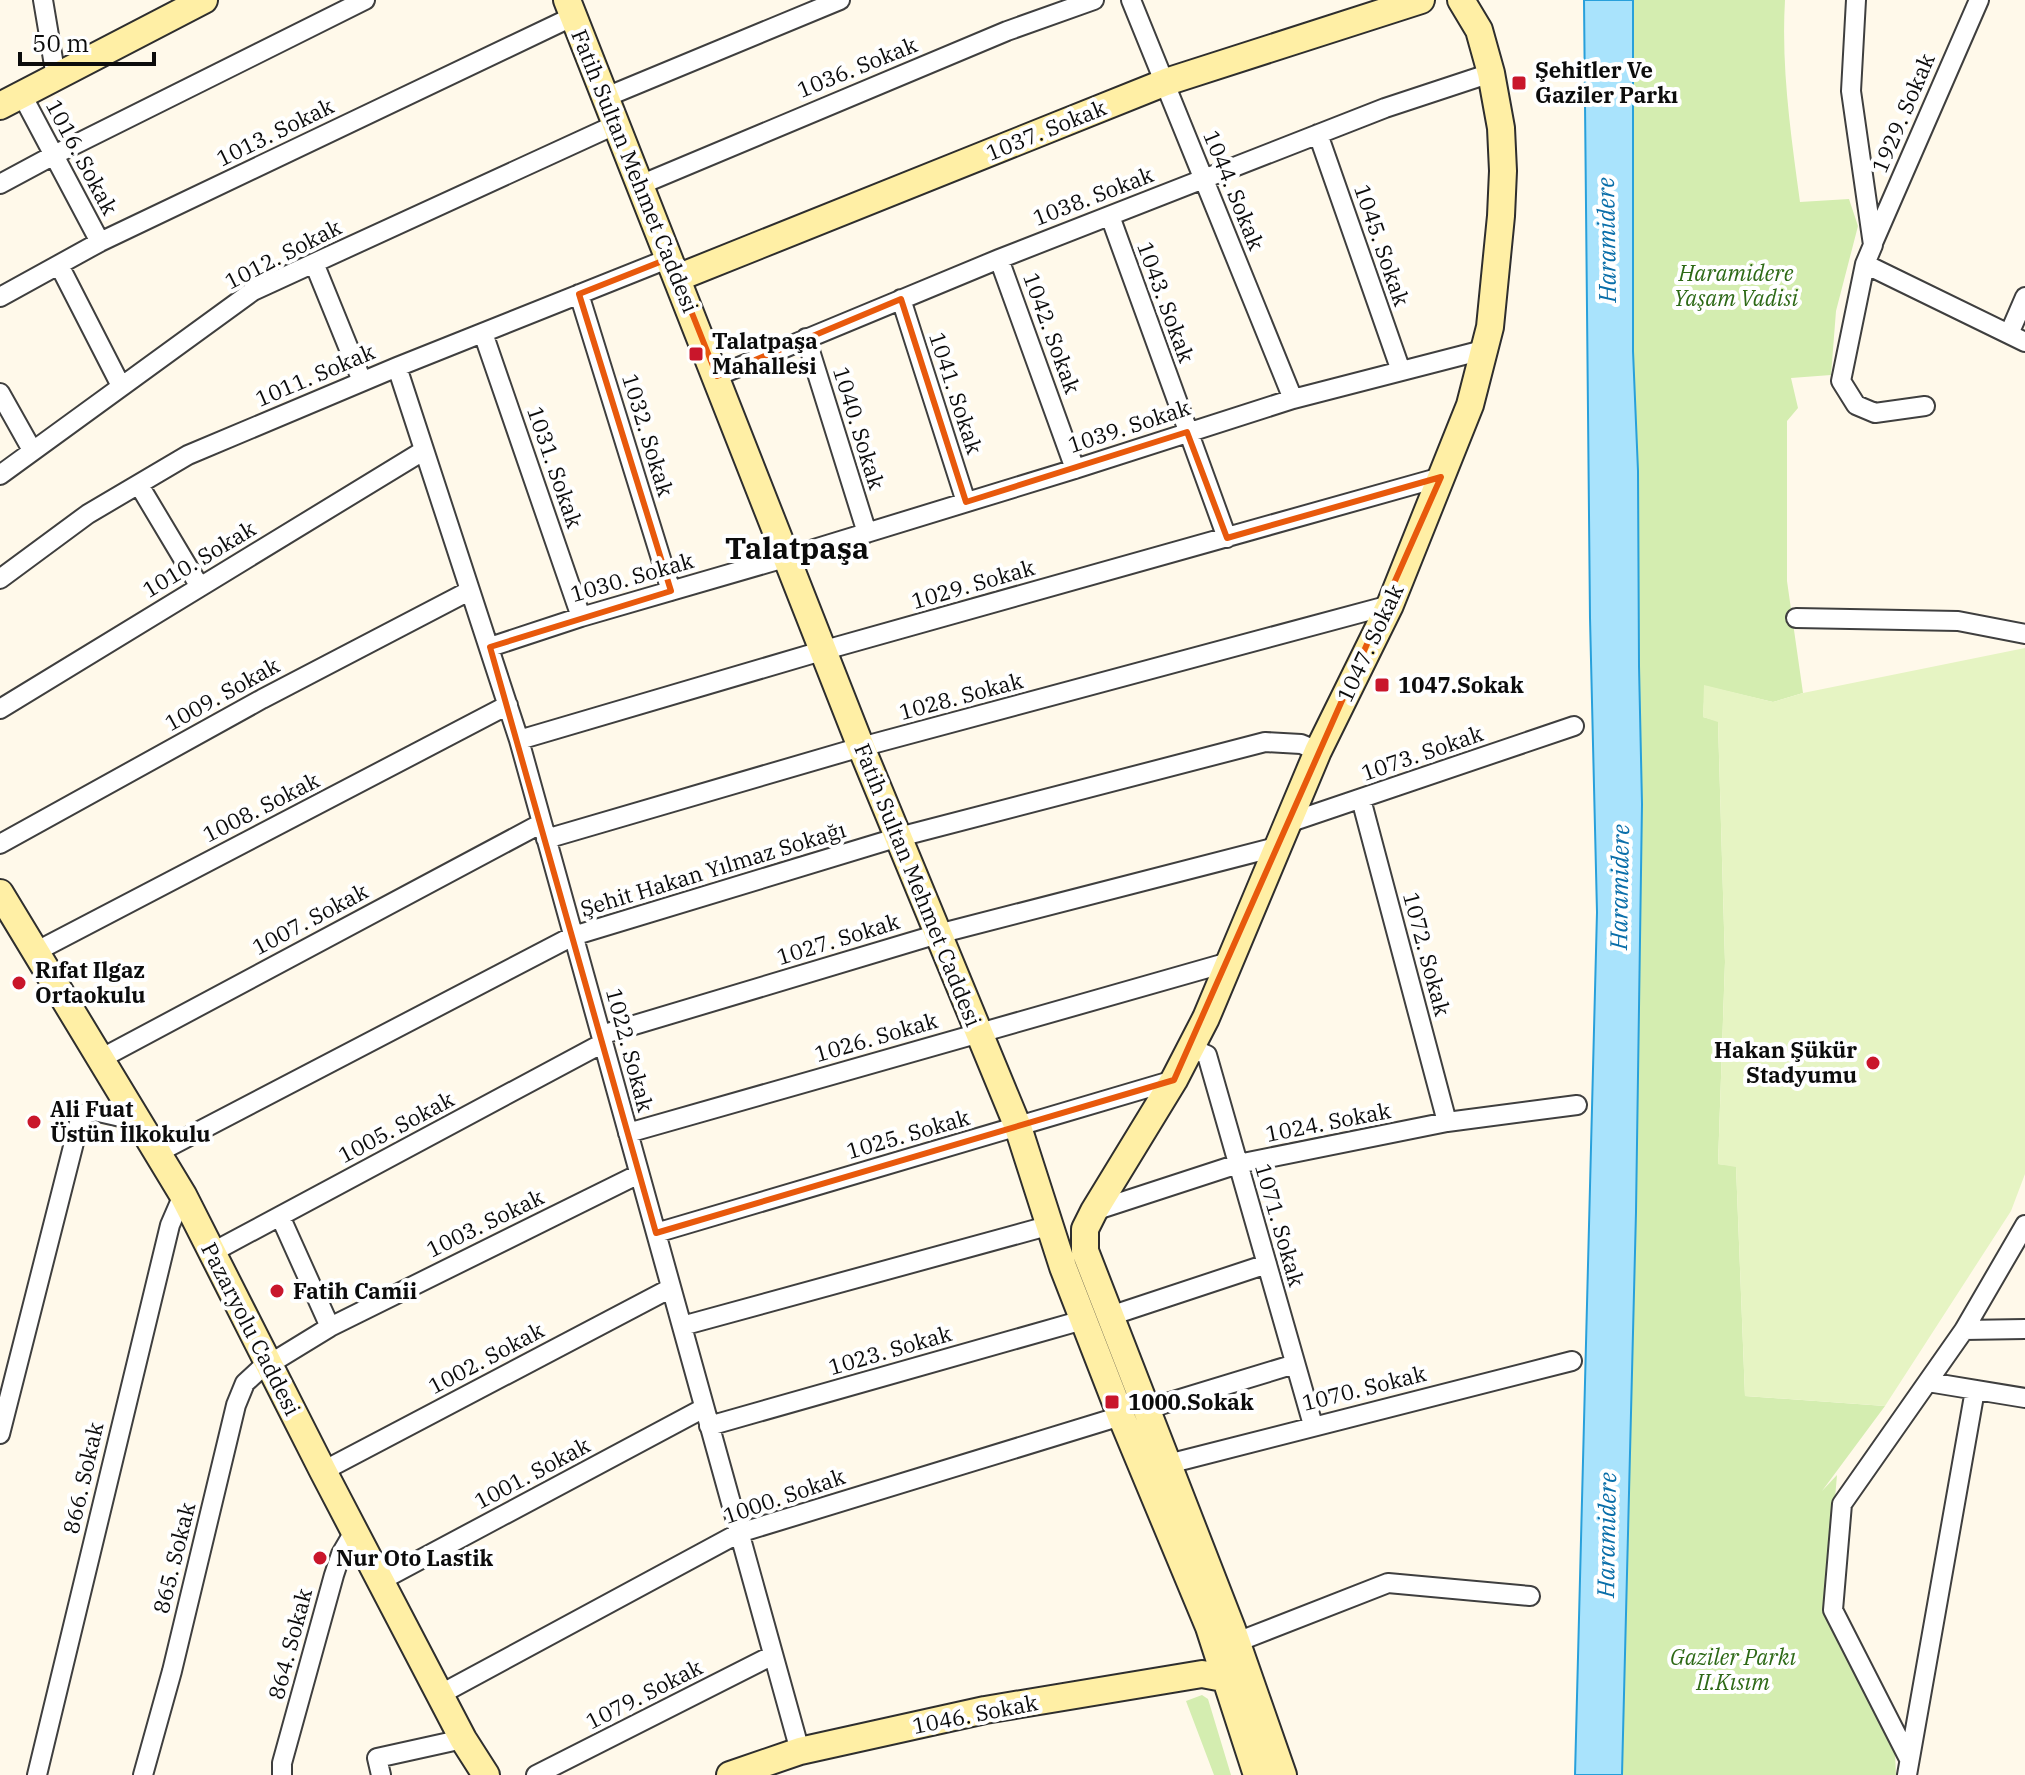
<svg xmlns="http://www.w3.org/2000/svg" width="2025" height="1775" font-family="'IBM Plex Serif',serif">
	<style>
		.green { fill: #d4edb0 }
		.pitch { fill: #e6f4c3 }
		.water { fill: #a9e3fc; stroke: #28a0db; stroke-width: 2 }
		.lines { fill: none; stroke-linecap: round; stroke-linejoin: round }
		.street-casing { stroke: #3f3f3f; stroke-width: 22 }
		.secondary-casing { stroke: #2e2e2e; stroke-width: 30 }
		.street { stroke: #fff; stroke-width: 18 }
		.secondary { stroke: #ffefa5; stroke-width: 26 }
		.marked { fill: none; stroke: #e8590c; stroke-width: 6; stroke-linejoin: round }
		.poi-dot { fill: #c9162b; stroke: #fff; stroke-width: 3 }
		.labels { text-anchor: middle; stroke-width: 8; stroke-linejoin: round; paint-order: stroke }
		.street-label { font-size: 22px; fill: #0c0c0c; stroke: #fff }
		.poi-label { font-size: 22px; font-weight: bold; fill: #0c0c0c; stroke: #fff; text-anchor: start }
		.park-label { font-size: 22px; font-style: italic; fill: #2d6916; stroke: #fff }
		.water-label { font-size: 24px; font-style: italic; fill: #096ea9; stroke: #fff }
		.district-label { font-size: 30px; font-weight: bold; fill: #0c0c0c; stroke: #fff }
	</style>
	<rect width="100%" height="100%" fill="#fff9ea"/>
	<path class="green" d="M 1633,0 L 1785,0 C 1781,68 1791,135 1800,202 L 1849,199 L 1858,226 L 1836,311 L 1831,375 L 1791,378 L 1798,408 L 1787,421 L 1787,581 L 1803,693 L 1773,702 L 1705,686 L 1703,717 L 1718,721 L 1725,962 L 1718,1164 L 1736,1166 L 1745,1396 L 1885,1406 L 1822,1491 L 1837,1475 L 1825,1615 L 1895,1753 L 1896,1775 L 1622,1775 L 1636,1212 L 1642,804 L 1639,666 L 1638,471 L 1633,352 Z
		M 1202,1695 L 1208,1699 L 1231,1775 L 1214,1775 L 1186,1701 Z"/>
	<path class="pitch" d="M 2025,648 L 2025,1174 L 2011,1211 L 1885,1406 L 1745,1396 L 1736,1167 L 1718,1164 L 1725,962 L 1718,722 L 1703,717 L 1704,685 L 1773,702 L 1803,693 Z"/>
	<path class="water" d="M 1584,0 L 1633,0 L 1633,351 L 1638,471 L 1639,666 L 1642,804 L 1636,1212 L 1622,1775 L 1575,1775 L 1597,912 L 1590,618 Z"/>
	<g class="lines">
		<g class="street-casing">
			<path id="street" d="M 43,0 L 56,77
				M 1131,0 L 1293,399
				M 1856,0 L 1851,91 L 1873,245 L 1865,264 L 1841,381 L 1856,405 L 1875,413 L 1925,406
				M 22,95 L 100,242
				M 606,97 L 840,0
				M 1318,134 L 1401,371
				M 0,184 L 54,155 L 365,0
				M 640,185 L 1007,31 L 1094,0
				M 1110,216 L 1227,538
				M 1873,243 L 1979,0
				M 999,259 L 1075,469
				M 314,263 L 362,381
				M 1865,264 L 2025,342
				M 59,265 L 121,386
				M 579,294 L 671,591
				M 0,297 L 100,242 L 574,16
				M 901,299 L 966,502
				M 483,333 L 581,617
				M 2009,334 L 2025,297
				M 806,338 L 867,533
				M 397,367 L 519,740 L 800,1751
				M 717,376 L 999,259 L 1385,108 L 1491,73
				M 0,393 L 32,450
				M 0,475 L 253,291 L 617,124
				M 139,485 L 200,587
				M 0,579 L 88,514 L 188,455 L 397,367 L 670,258
				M 1796,618 L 1958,621 L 2025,634
				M 490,647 L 581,617 L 788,557 L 1075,469 L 1293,399 L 1487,349
				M 0,709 L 423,451
				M 519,740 L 825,650 L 1441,477
				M 1361,799 L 1447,1122
				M 1285,824 L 1574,726
				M 546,839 L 861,747 L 1390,605
				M 0,844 L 262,699 L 469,591
				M 37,951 L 508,705
				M 601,1035 L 938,934 L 1276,847
				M 1191,1048 L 1207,1055 L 1313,1425
				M 102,1058 L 542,823
				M 628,1133 L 1229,962
				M 159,1152 L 573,936 L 899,837 L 1265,742 L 1301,744 L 1318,751
				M 1094,1211 L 1238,1164 L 1447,1122 L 1577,1105
				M 280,1216 L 330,1327
				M 656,1233 L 1174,1080
				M 211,1253 L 603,1043
				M 1110,1316 L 1267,1264
				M 682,1326 L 1051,1225
				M 1964,1330 L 2025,1329
				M 1928,1382 L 2025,1398
				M 1147,1409 L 1295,1364
				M 709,1426 L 1083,1320
				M 0,1434 L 80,1119 L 90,1110 L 138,1121
				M 1168,1464 L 1572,1361
				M 323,1471 L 671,1288
				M 382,1580 L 704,1408
				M 1237,1642 L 1388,1583 L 1530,1596
				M 441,1694 L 739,1533 L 1121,1416
				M 1908,1757 L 1833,1610 L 1842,1504 L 1964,1330 L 2025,1225
				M 37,1775 L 170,1225 L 183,1195
				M 143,1775 L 172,1671 L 236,1405 L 245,1383 L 258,1371 L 330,1327 L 639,1174
				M 282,1775 L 282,1763 L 334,1575 L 341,1554 L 355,1530
				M 381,1775 L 377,1758 L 463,1739
				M 536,1775 L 773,1655
				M 1907,1775 L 1975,1390"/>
		</g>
		<g class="secondary-casing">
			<path id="secondary" d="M 567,0 L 861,747 L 1018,1127 L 1063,1267 L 1121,1416 L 1209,1627 L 1257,1775
				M 0,106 L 204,0
				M 677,278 L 1166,82 L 1421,0
				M 0,893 L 183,1195 L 323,1471 L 463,1739 L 486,1775
				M 730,1775 L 800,1751 L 985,1710 L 1202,1674 L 1239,1681
				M 1283,1775 L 1232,1629 L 1085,1251 L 1085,1229 L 1094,1211 L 1174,1080 L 1206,1018 L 1318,751 L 1390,605 L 1470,405 L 1490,327 L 1501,216 L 1503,171 L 1501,128 L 1491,73 L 1479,30 L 1461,0"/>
		</g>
		<use href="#street" class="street"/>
		<use href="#secondary" class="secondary"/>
	</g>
	<path class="marked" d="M 670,258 L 717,376 L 901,299 L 966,502 L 1187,432 L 1227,538 L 1441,477 L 1174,1080 L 656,1233 L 490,647 L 671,591 L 579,294 Z"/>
	<g class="poi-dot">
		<rect x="1511" y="75" width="16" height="16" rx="4"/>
		<rect x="688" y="346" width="16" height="16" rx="4"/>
		<rect x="1374" y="677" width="16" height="16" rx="4"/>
		<circle cx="19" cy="983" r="8"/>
		<circle cx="1873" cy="1063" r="8"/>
		<circle cx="34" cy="1122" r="8"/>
		<circle cx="277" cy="1291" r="8"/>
		<rect x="1104" y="1394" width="16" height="16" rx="4"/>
		<circle cx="320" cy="1558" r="8"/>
	</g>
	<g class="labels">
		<g class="street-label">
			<text transform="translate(857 67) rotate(-22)" y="8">1036. Sokak</text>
			<text transform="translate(1903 113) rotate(-67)" y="8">1929. Sokak</text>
			<text transform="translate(1046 130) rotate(-22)" y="8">1037. Sokak</text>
			<text transform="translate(275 132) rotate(-26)" y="8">1013. Sokak</text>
			<text transform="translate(82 157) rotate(62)" y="8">1016. Sokak</text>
			<text transform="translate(635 171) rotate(68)" y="8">Fatih Sultan Mehmet Caddesi</text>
			<text transform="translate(1234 190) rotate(68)" y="8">1044. Sokak</text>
			<text transform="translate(1093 196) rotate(-21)" y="8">1038. Sokak</text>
			<text transform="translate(1382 245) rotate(71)" y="8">1045. Sokak</text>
			<text transform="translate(283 254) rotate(-27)" y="8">1012. Sokak</text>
			<text transform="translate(1166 302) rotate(70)" y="8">1043. Sokak</text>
			<text transform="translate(1052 333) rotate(70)" y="8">1042. Sokak</text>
			<text transform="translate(315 375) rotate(-23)" y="8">1011. Sokak</text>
			<text transform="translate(956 393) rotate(72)" y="8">1041. Sokak</text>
			<text transform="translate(1129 426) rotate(-18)" y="8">1039. Sokak</text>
			<text transform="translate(859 428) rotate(73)" y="8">1040. Sokak</text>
			<text transform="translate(648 435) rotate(73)" y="8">1032. Sokak</text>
			<text transform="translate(555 467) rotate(71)" y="8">1031. Sokak</text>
			<text transform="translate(199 559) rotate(-31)" y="8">1010. Sokak</text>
			<text transform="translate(632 577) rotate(-16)" y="8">1030. Sokak</text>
			<text transform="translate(973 584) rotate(-16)" y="8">1029. Sokak</text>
			<text transform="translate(1370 643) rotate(-65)" y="8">1047. Sokak</text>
			<text transform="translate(222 694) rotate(-29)" y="8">1009. Sokak</text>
			<text transform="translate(961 696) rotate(-15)" y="8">1028. Sokak</text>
			<text transform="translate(1422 753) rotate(-19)" y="8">1073. Sokak</text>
			<text transform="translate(261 807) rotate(-27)" y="8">1008. Sokak</text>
			<text transform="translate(713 869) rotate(-17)" y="8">Şehit Hakan Yılmaz Sokağı</text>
			<text transform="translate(918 885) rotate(68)" y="8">Fatih Sultan Mehmet Caddesi</text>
			<text transform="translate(310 919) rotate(-28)" y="8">1007. Sokak</text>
			<text transform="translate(838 939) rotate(-17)" y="8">1027. Sokak</text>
			<text transform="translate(1427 954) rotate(75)" y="8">1072. Sokak</text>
			<text transform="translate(876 1037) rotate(-16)" y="8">1026. Sokak</text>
			<text transform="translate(630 1050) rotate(75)" y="8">1022. Sokak</text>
			<text transform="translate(1328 1122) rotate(-11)" y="8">1024. Sokak</text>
			<text transform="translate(396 1127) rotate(-28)" y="8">1005. Sokak</text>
			<text transform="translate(908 1134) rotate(-16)" y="8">1025. Sokak</text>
			<text transform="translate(485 1223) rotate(-26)" y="8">1003. Sokak</text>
			<text transform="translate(1280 1225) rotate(74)" y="8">1071. Sokak</text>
			<text transform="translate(251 1329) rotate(63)" y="8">Pazaryolu Caddesi</text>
			<text transform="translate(890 1350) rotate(-16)" y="8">1023. Sokak</text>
			<text transform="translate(486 1358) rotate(-28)" y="8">1002. Sokak</text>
			<text transform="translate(1364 1388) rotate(-14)" y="8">1070. Sokak</text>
			<text transform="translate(532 1473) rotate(-28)" y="8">1001. Sokak</text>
			<text transform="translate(83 1478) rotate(-77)" y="8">866. Sokak</text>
			<text transform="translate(784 1496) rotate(-19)" y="8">1000. Sokak</text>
			<text transform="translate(174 1558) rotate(-76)" y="8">865. Sokak</text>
			<text transform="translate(290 1644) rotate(-75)" y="8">864. Sokak</text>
			<text transform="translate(644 1694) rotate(-27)" y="8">1079. Sokak</text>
			<text transform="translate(975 1714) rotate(-11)" y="8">1046. Sokak</text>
		</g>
		<g class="poi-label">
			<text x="1535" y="78">Şehitler Ve<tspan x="1535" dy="25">Gaziler Parkı</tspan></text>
			<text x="712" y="349">Talatpaşa<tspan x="712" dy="25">Mahallesi</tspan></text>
			<text x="1398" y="693">1047.Sokak</text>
			<text x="35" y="978">Rıfat Ilgaz<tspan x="35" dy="25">Ortaokulu</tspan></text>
			<text x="1857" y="1058" text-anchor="end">Hakan Şükür<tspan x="1857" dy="25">Stadyumu</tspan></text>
			<text x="50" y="1117">Ali Fuat<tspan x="50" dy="25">Üstün İlkokulu</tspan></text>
			<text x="293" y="1299">Fatih Camii</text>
			<text x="1128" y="1410">1000.Sokak</text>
			<text x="336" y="1566">Nur Oto Lastik</text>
		</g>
		<g class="park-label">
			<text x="1736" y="281">Haramidere<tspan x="1736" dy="25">Yaşam Vadisi</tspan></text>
			<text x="1733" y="1665">Gaziler Parkı<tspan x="1733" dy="25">II.Kısım</tspan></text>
		</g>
		<g class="water-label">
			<text transform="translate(1607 240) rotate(-91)" y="8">Haramidere</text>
			<text transform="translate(1620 887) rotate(-89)" y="8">Haramidere</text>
			<text transform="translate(1607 1535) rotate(-89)" y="8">Haramidere</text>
		</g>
		<g class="district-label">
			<text x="797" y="559">Talatpaşa</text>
		</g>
	</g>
	<path d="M20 52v12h134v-12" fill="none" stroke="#0c0c0c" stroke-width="4"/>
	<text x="32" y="52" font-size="24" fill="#0c0c0c" stroke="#ffffff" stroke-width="6" paint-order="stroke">50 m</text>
</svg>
